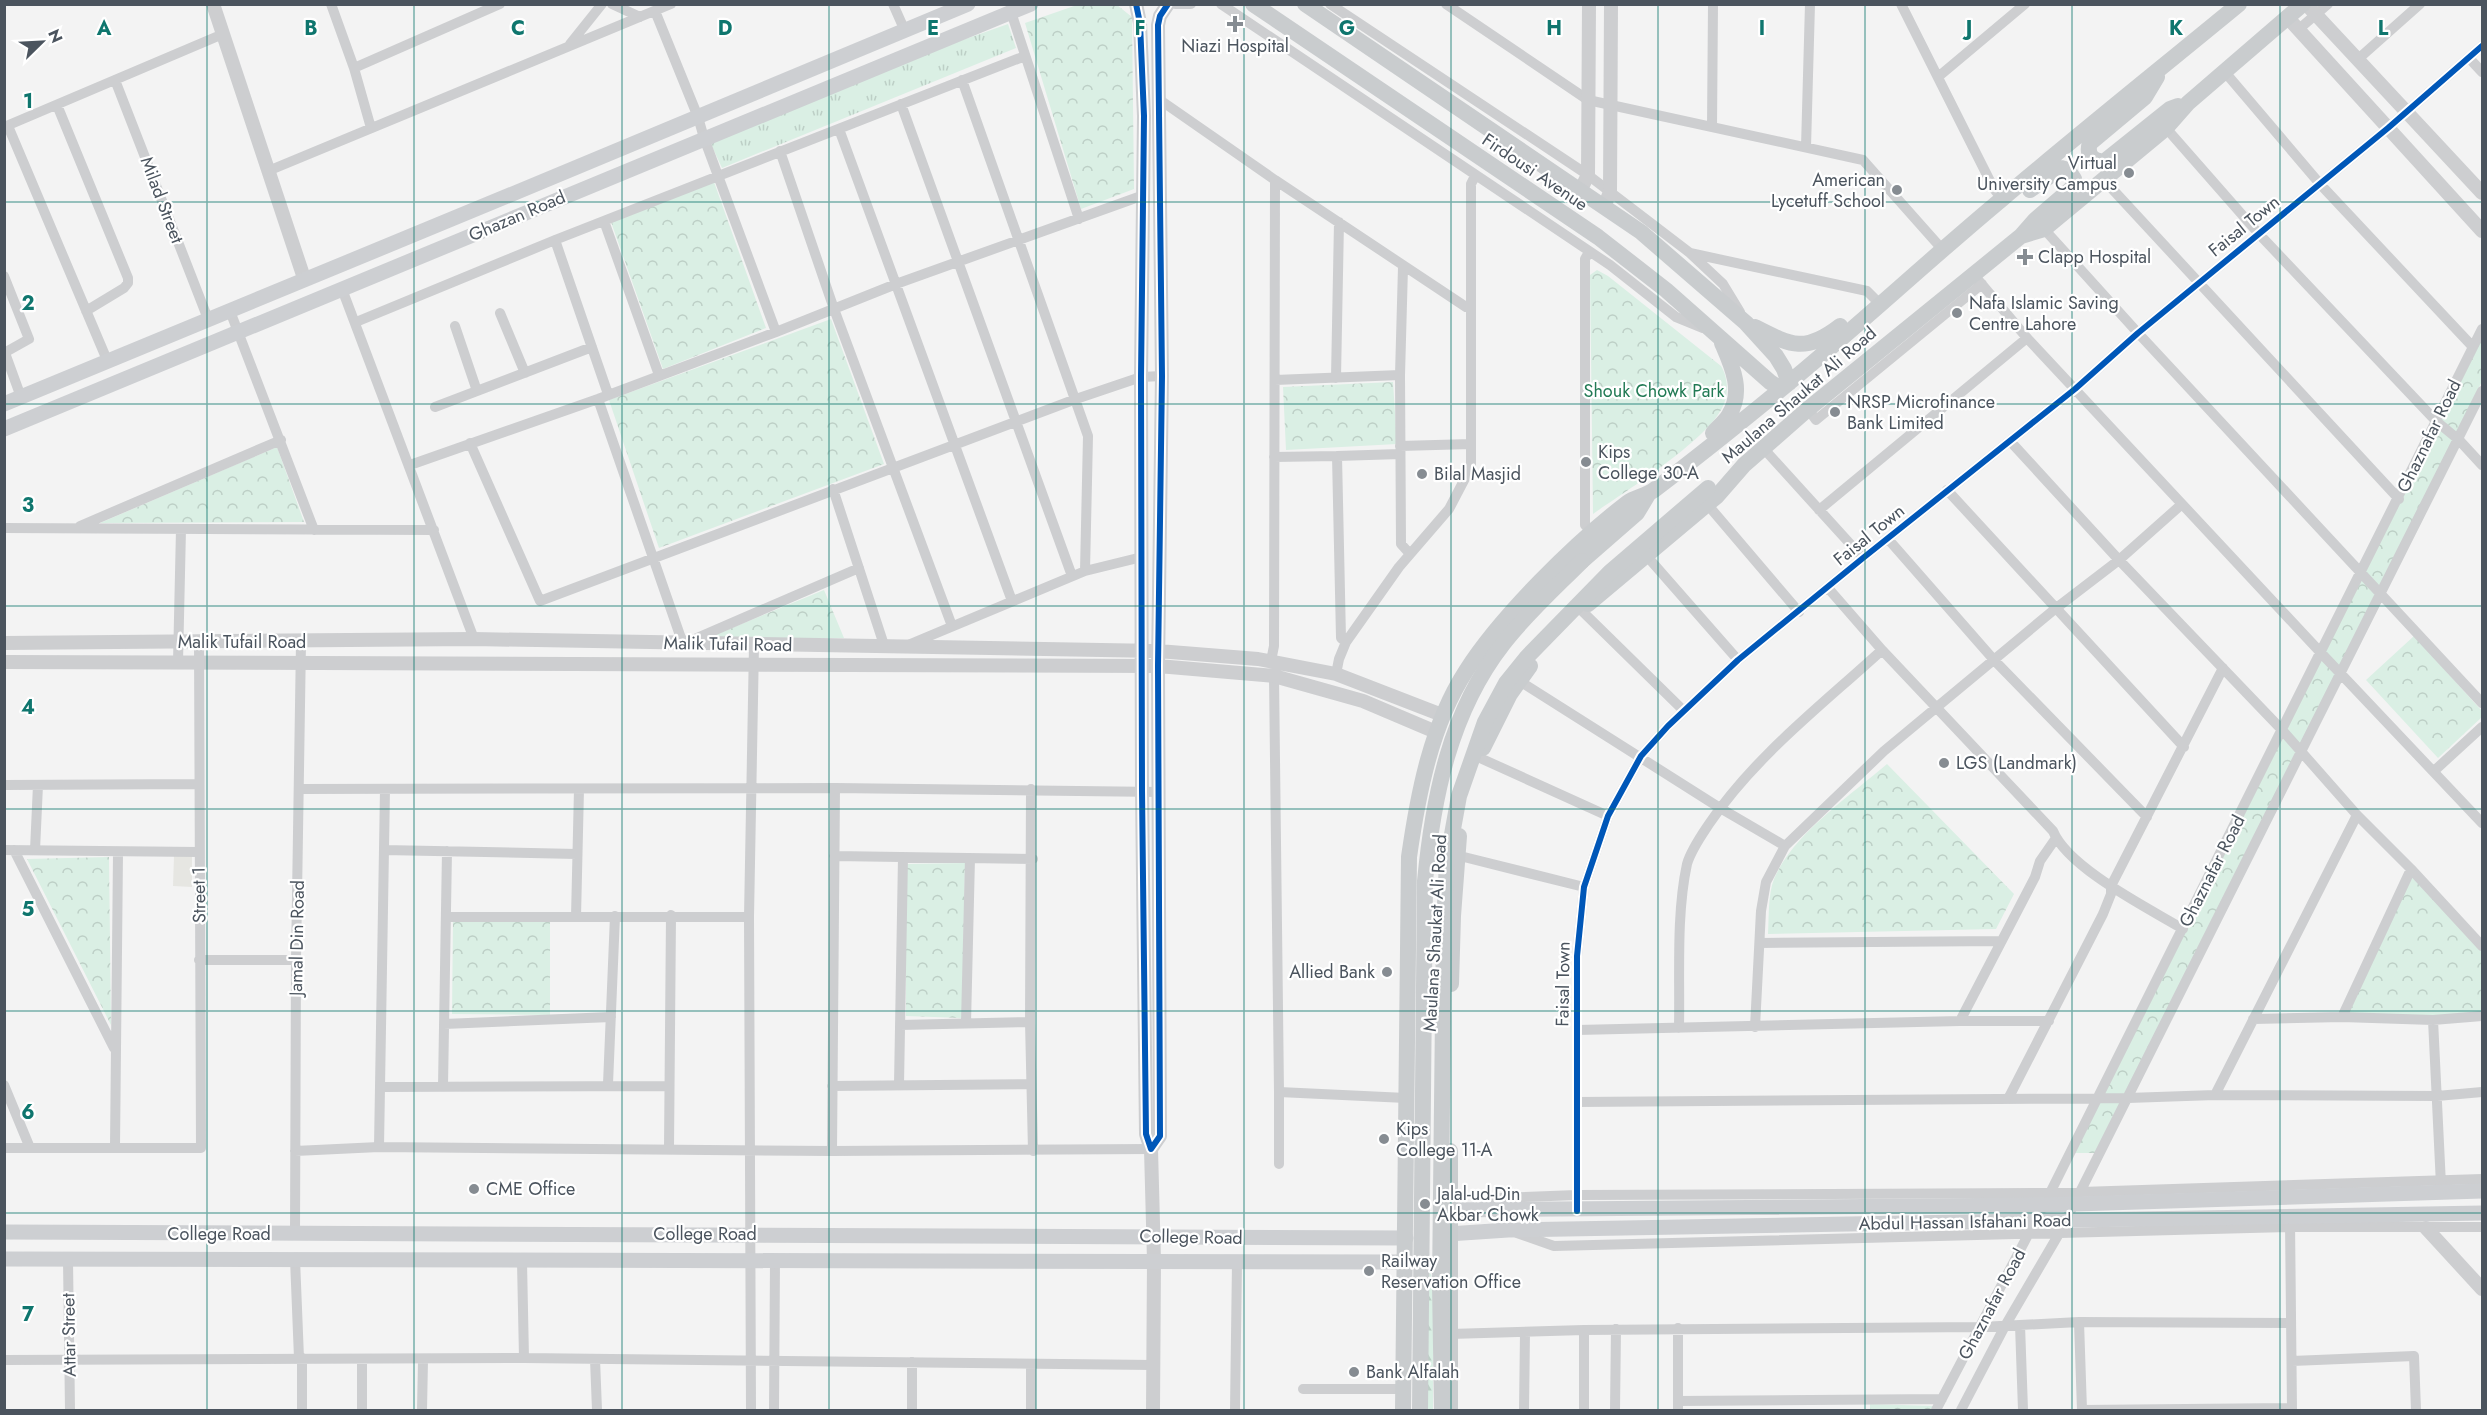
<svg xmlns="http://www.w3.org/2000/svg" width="2487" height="1415" font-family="Jost,sans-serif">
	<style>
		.commercial { fill: #e6e6e2 }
		.grass { fill: url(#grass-tufts) }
		.forest { fill: url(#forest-firs) }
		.park { fill: url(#park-crowns) }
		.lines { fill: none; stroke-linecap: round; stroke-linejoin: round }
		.minor { stroke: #cdced0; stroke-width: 10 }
		.tertiary { stroke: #cdced0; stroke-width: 14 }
		.secondary { stroke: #cdcfd2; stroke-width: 15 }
		.primary { stroke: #c9ccce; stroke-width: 16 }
		.primary-bridge { stroke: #c9ccce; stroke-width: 16 }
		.cycleway-casing { stroke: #fff; stroke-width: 10 }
		.cycleway { stroke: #0057b8; stroke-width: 6 }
		.grid { fill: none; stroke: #0f766e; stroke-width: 1.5; stroke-opacity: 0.55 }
		.poi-dot { fill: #868c92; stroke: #fff; stroke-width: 2 }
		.labels { text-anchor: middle; stroke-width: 4.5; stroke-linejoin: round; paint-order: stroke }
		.poi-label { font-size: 18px; fill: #4b545e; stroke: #fff; text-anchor: start }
		.street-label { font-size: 18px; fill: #4b545e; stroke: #fff }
		.park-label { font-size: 18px; fill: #217a54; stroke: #fff }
		.grid-label { font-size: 20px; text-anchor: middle; font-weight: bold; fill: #0f766e; stroke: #fff; stroke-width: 4.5; stroke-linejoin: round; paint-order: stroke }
	</style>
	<defs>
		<pattern id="grass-tufts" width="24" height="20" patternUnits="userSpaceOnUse" patternTransform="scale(1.5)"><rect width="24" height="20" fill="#daefe4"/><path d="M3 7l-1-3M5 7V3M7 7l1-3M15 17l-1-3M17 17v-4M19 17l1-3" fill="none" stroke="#bdcfc6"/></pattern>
		<pattern id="forest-firs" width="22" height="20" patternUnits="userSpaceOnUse" patternTransform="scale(1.5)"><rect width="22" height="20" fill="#daefe4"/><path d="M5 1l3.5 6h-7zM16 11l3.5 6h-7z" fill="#bdcfc6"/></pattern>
		<pattern id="park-crowns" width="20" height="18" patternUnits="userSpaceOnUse" patternTransform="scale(1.5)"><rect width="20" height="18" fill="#daefe4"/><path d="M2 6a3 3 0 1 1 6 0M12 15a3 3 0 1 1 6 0" fill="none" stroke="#bdcfc6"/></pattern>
	</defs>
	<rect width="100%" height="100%" fill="#f3f3f3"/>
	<path class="commercial" d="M 174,856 L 192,856 L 192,887 L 173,886 Z"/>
	<path class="grass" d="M 1008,24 L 1016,48 L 722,168 L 710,142 L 827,88 Z"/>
	<path class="forest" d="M 1426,1270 L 1431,1274 L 1433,1283 L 1433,1410 L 1419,1410 Z"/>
	<path class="park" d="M 1077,5 L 1117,5 L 1132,17 L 1134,189 L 1081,209 L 1025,23 Z
		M 714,182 L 766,328 L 663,369 L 611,222 Z
		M 1597,270 L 1608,276 L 1721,366 C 1728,377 1729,394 1723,406 C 1707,441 1627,490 1593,514 L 1590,275 Z
		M 831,319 L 884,464 L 659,548 L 609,400 Z
		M 2482,335 L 2482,381 L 2100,1153 L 2070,1153 Z
		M 1393,382 L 1397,444 L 1286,450 L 1283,387 Z
		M 277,447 L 304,522 L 100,523 Z
		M 824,590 L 844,638 L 705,639 Z
		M 2414,636 L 2482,711 L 2482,717 L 2438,758 L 2366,680 Z
		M 1887,764 L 2014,894 L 1996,929 L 1768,934 C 1769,917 1768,894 1774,879 C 1792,835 1851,795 1887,764 Z
		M 109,857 L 111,1025 L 27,859 Z
		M 965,863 L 962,1018 L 906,1016 L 906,864 Z
		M 2411,869 L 2482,946 L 2482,1016 L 2342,1017 Z
		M 453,920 L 550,921 L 550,1015 L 452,1014 Z
		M 1870,1404 L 1933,1406 L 1931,1410 L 1870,1410 Z"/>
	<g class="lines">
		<path class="minor" d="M 331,4 L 354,68 L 371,128
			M 612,4 L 640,17
			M 893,4 L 905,31
			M 1175,4 L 1191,4
			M 1221,4 L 1610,265 L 1676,317 L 1703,328
			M 1330,4 L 1588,175 L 1690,253 L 1723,284 L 1740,312
			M 1446,4 L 1588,100 L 1863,160 L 1942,249
			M 1901,4 L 1994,189 L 2002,199
			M 1011,6 L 1011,12 L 1079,219
			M 655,11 L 698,117 L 704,138 L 776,332
			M 2299,29 L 2328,4
			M 570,44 L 602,4
			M 2469,58 L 2482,72
			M 2357,60 L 2420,4
			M 354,68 L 500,4
			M 2224,71 L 2320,184 L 2473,347
			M 1938,77 L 2025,4
			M 115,80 L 208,319
			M 962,80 L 1088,436 L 1085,571
			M 1160,100 L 1275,180 L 1274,646 L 1271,661
			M 901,104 L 1072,576
			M 57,105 L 128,278 L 128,283 L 124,288 L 86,311
			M 8,126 L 107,360
			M 4,127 L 223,34
			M 1712,127 L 1713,4
			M 2166,128 L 2259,234 L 2436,421 L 2459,440 L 2482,465
			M 839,129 L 1012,601
			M 1806,147 L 1810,4
			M 780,151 L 834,309 L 952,626
			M 268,171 L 671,4
			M 2103,179 L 2399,499
			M 1275,180 L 1466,307 L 1471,307
			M 604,221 L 659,375
			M 2044,229 L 2138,333 L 2482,703
			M 555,240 L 608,394
			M 1589,252 L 1585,259 L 1585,525 L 1593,533
			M 1690,253 L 1867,291 L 1879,303
			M 1403,267 L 1400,375 L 1401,544 L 1410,554
			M 1974,275 L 2027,338 L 2322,654 L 2482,823
			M 4,276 L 29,339 L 4,353
			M 342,289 L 474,639
			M 230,311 L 314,530
			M 500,313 L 525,373
			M 356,322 L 555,240 L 1025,56
			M 455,326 L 477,391
			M 5,353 L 21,397
			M 1336,378 L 1339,222
			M 1275,380 L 1400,375
			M 598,399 L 683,644 L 859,568
			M 435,407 L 592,347
			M 1808,409 L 1816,420 L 1982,284
			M 2010,441 L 2119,560 L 2283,731 L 2357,815 L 2411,869 L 2482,946
			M 470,443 L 540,601 L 1076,399 L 1141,377 L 1162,376
			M 1400,446 L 1471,444
			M 1764,449 L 1863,558
			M 1274,457 L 1337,456
			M 410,465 L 598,399 L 776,332 L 896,284 L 1144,195
			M 833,489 L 884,645
			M 1947,490 L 2184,747
			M 1707,504 L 1799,612
			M 1819,510 L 2027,338
			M 80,526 L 281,440
			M 4,528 L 434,530
			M 1888,539 L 1994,660 L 2147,817
			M 1645,554 L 1738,660
			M 1828,588 L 1882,650 L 2053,831 C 2068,868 2148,908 2183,929
			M 1581,610 L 1684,711
			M 1346,642 L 1341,638 L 1337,456 L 1400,454
			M 908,645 L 1085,571 L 1142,557
			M 178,662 L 181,529
			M 1336,674 L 1339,659 L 1346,642 L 1399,567 L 1449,509 L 1471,467 L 1471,184 L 1475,176
			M 1274,676 L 1279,1092 L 1406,1098
			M 1518,680 L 1720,808 L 1785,846
			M 1480,758 L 1608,816
			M 2434,771 L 2482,727
			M 4,785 L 198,784
			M 299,789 L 835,788 L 1160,792
			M 1031,789 L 1030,1022 L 1033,1151
			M 4,850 L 198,852
			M 14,850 L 114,1048
			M 35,850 L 38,785
			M 384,850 L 577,854
			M 1456,855 L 1584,887
			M 834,856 L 1033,859
			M 446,917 L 749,917
			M 576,917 L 579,789
			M 1760,943 L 2001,941
			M 199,960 L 296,960
			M 2342,1017 L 2411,869
			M 2253,1019 L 2342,1017 L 2433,1020 L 2482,1016
			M 2433,1020 L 2441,1185
			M 1960,1021 L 2035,877 L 2040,861 L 2056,838
			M 966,1023 L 970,858
			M 444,1024 L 611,1017
			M 900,1025 L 1030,1022
			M 1755,1027 L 1761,911 L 1766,882 L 1785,846 L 1884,751 L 2055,609 L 2119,560 L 2182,504
			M 1679,1028 C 1680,975 1676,915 1687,864 C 1691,850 1701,836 1709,824 C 1755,756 1822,705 1882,650
			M 1577,1030 L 1960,1021 L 2049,1021
			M 608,1084 L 615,916
			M 4,1085 L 30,1148
			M 899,1085 L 903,857
			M 443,1086 L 447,851
			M 832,1086 L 1031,1084
			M 381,1087 L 669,1086
			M 1279,1092 L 1279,1164
			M 2215,1095 L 2357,815
			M 2008,1099 L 2103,914 L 2111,894 L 2111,886 L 2223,668
			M 1577,1102 L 2128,1098 L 2215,1095 L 2437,1096 L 2482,1092
			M 115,1147 L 118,853
			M 379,1147 L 385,789
			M 4,1148 L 201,1148 L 199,642
			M 669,1148 L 671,915
			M 295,1151 L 379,1147 L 832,1151 L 1151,1149
			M 832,1151 L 835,788
			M 1479,1209 L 1498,1198 L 1577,1195 L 2050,1193 L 2482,1179
			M 1577,1211 L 1577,956 L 1584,887 L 1608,816 L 1641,756 L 1668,726 L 1738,660 L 1863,558 L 2075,389 L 2138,333 L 2388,128 L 2482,46
			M 2290,1222 L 2292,1410
			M 1517,1233 L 1554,1246 L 2290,1227 L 2482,1227
			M 295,1234 L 296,960 L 301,642
			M 295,1259 L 299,1358
			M 68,1260 L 70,1410
			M 522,1262 L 524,1358
			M 2079,1322 L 2082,1410 L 2292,1408
			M 2020,1325 L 2023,1410
			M 1450,1334 L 1584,1330 L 1981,1327 L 2079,1322 L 2291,1323
			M 302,1358 L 302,1410
			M 595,1359 L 597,1410
			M 4,1360 L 524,1358 L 1153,1365
			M 2292,1361 L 2414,1356 L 2416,1410
			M 1303,1389 L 1403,1389
			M 1678,1401 L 1942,1399
			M 362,1410 L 362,1359
			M 422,1410 L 423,1360
			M 751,1410 L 749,917 L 754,645
			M 774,1410 L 775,1261
			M 912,1410 L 912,1362
			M 1031,1410 L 1031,1364
			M 1235,1410 L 1237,1262
			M 1524,1410 L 1525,1332
			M 1584,1410 L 1584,1330
			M 1615,1410 L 1616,1329
			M 1678,1410 L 1678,1328
			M 1936,1410 L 2050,1193 L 2482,329
			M 1961,1410 L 2005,1326 L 2060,1232 L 2482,391"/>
		<path class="tertiary" d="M 213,4 L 304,278
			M 1136,4 L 1140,23 L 1144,116 L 1141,377 L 1142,791 L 1146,1134 L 1151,1149 L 1160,1136 L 1158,666 L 1162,376 L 1158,25 L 1160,16 L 1168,4
			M 2306,4 L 2482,193
			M 2287,17 L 2482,231
			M 1580,191 L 1588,175 L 1589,4
			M 1604,207 L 1610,192 L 1611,4
			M 4,643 L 474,639 L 1158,651 L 1258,659 L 1336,674 L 1442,715
			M 4,662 L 1158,666 L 1274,676 L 1363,701 L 1436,732
			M 1151,1149 L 1154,1261 L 1153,1410
			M 2426,1228 L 2482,1289"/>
		<path class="secondary" d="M 4,404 C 326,271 647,139 968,4
			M 4,429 L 1031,4
			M 1449,1210 L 2044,1205 L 2482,1191
			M 4,1232 L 1406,1238
			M 1448,1234 L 1508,1230 L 2482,1213
			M 4,1259 L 1405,1262"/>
		<path class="primary" d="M 1253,4 L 1598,237 L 1666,290 L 1770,382 L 1781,389
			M 1305,4 L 1641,232 L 1746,323 L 1776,356 L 1784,369 L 1789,383
			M 2157,77 L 2145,97 L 2090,143 C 2086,154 2093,163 2105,161 L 2170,109 L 2178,106
			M 2021,236 L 2035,220 L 2072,188 L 2074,179 L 2068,170 L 2061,168 L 2030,190
			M 1755,327 C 1792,346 1805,353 1840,326
			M 1713,433 C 1718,427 1725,422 1729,415 C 1744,391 1732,366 1722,343
			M 1582,561 L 1637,513 L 1649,493
			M 1588,604 L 1717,496 L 1744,465 L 1808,409 L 2021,236 L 2044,229 L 2166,128 L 2188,103 L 2303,4
			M 1483,748 L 1510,694 L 1530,666
			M 1451,984 L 1453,916 L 1459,836
			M 1450,1151 L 1450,1410
			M 1403,1410 L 1409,857 C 1418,794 1431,725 1466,671 C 1501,616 1575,543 1627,503 C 1635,497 1646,496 1654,490 C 1695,459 1735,427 1774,395 C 1852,332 1925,263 2002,199 C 2080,133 2160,69 2239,4"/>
		<path class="primary-bridge" d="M 1420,1410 L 1425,881 C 1433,797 1450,712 1503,644 C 1526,614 1555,588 1582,561
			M 1442,1410 L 1440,1284 L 1444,925 L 1447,862 L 1459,796 L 1485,722 L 1506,683 L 1527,657 L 1610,572 L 1708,488"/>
		<g class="cycleway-casing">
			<path id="cycleway" d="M 1136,4 L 1140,23 L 1144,116 L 1141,377 L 1142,791 L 1146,1134 L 1151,1149 L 1160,1136 L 1158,666 L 1162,376 L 1158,25 L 1160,16 L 1168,4
				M 1577,1211 L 1577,956 L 1584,887 L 1608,816 L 1641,756 L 1668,726 L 1738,660 L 1863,558 L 2075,389 L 2138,333 L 2388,128 L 2482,46"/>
		</g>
		<use href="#cycleway" class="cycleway"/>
	</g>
	<path class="grid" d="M 207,4 L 207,1410M 414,4 L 414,1410M 622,4 L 622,1410M 829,4 L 829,1410M 1036,4 L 1036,1410M 1244,4 L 1244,1410M 1451,4 L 1451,1410M 1658,4 L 1658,1410M 1865,4 L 1865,1410M 2072,4 L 2072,1410M 2280,4 L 2280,1410M 4,202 L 2482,202M 4,404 L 2482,404M 4,606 L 2482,606M 4,809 L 2482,809M 4,1011 L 2482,1011M 4,1213 L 2482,1213"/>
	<g class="poi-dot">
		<path d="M1232 15h6v6h6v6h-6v6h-6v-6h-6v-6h6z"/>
		<circle cx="2129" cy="173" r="6"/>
		<circle cx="1897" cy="190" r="6"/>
		<path d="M2022 248h6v6h6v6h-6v6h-6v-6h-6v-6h6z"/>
		<circle cx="1957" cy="313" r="6"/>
		<circle cx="1835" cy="412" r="6"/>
		<circle cx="1586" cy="462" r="6"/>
		<circle cx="1422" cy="474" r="6"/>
		<circle cx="1944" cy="763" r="6"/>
		<circle cx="1387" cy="972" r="6"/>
		<circle cx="1384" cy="1139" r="6"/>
		<circle cx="474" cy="1189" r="6"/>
		<circle cx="1425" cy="1204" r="6"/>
		<circle cx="1369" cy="1271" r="6"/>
		<circle cx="1354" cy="1372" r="6"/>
	</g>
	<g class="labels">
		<g class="poi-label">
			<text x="1235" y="52" text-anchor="middle">Niazi Hospital</text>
			<text x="2117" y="169" text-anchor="end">Virtual<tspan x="2117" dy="21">University Campus</tspan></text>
			<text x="1885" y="186" text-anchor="end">American<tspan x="1885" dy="21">Lycetuff School</tspan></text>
			<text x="2038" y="263">Clapp Hospital</text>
			<text x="1969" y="309">Nafa Islamic Saving<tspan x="1969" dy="21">Centre Lahore</tspan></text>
			<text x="1847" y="408">NRSP Microfinance<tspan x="1847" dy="21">Bank Limited</tspan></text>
			<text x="1598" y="458">Kips<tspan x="1598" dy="21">College 30-A</tspan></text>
			<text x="1434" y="480">Bilal Masjid</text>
			<text x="1956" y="769">LGS (Landmark)</text>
			<text x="1375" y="978" text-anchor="end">Allied Bank</text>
			<text x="1396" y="1135">Kips<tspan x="1396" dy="21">College 11-A</tspan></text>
			<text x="486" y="1195">CME Office</text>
			<text x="1437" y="1200">Jalal-ud-Din<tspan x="1437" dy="21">Akbar Chowk</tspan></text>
			<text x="1381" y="1267">Railway<tspan x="1381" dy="21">Reservation Office</tspan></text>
			<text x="1366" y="1378">Bank Alfalah</text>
		</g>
		<g class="street-label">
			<text transform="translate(1535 172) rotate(34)" y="6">Firdousi Avenue</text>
			<text transform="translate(162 200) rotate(69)" y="6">Milad Street</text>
			<text transform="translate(517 216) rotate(-23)" y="6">Ghazan Road</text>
			<text transform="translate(2244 226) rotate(-39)" y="6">Faisal Town</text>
			<text transform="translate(1799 395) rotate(-41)" y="6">Maulana Shaukat Ali Road</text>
			<text transform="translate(2429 436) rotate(-64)" y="6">Ghaznafar Road</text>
			<text transform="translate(1869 535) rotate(-39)" y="6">Faisal Town</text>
			<text x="242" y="648">Malik Tufail Road</text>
			<text transform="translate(728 644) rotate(1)" y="6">Malik Tufail Road</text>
			<text transform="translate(2212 871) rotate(-63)" y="6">Ghaznafar Road</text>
			<text transform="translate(199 895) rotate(-91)" y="6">Street 1</text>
			<text transform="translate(1435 933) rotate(-87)" y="6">Maulana Shaukat Ali Road</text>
			<text transform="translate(297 938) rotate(-89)" y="6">Jamal Din Road</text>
			<text transform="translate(1563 984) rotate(-89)" y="6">Faisal Town</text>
			<text transform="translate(1965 1222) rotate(-1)" y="6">Abdul Hassan Isfahani Road</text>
			<text x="219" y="1240">College Road</text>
			<text x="705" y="1240">College Road</text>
			<text transform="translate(1191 1237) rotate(1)" y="6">College Road</text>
			<text transform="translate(1992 1304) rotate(-62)" y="6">Ghaznafar Road</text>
			<text transform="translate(69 1335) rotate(-91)" y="6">Attar Street</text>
		</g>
		<g class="park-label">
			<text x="1654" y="397">Shouk Chowk Park</text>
		</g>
	</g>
	<g class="grid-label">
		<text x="104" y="35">A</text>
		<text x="311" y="35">B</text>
		<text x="518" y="35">C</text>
		<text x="725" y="35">D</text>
		<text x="933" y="35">E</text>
		<text x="1140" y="35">F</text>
		<text x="1347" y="35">G</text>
		<text x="1554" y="35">H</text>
		<text x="1762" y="35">I</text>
		<text x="1969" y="35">J</text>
		<text x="2176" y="35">K</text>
		<text x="2383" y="35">L</text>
		<text x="28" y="108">1</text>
		<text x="28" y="310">2</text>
		<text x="28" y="512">3</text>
		<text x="28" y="714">4</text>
		<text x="28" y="916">5</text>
		<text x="28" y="1119">6</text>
		<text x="28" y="1321">7</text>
	</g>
	<rect width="2487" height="1415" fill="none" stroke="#4b545e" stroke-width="12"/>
	<g transform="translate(42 42) rotate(66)" stroke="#ffffff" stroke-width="4.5" paint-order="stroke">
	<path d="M0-4.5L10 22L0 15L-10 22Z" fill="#4b545e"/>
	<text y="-9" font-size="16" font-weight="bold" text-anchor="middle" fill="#4b545e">N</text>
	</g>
</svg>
